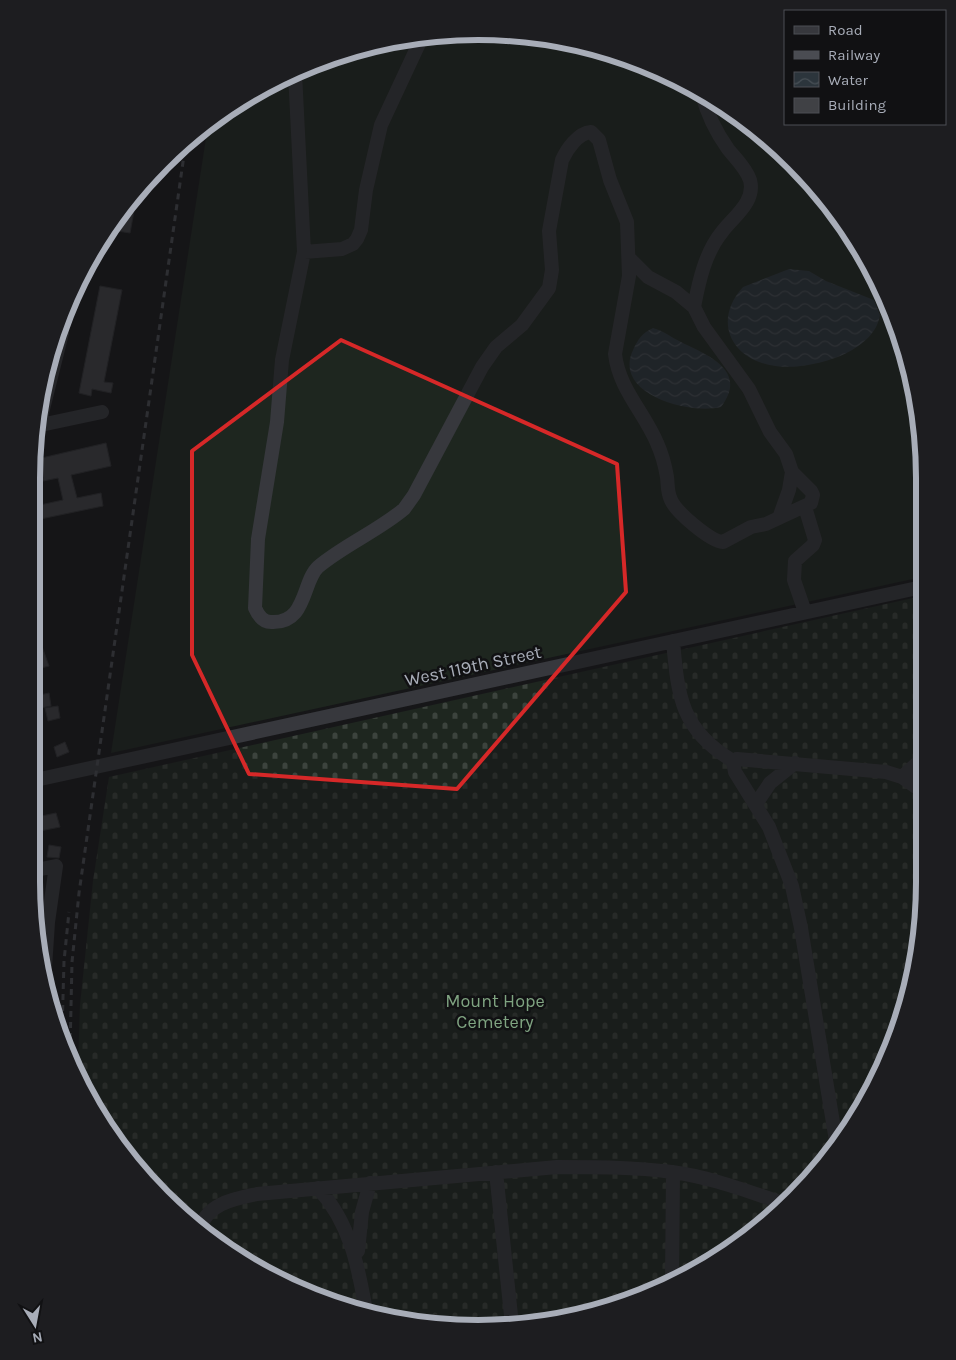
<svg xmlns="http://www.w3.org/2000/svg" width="956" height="1360" font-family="Karla,sans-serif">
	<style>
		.grass { fill: #1e261f }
		.cemetery { fill: url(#cemetery-stones) }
		.water { fill: url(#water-waves) }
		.building { fill: #404145; stroke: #303034 }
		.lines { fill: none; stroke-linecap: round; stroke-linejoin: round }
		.minor { stroke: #37383d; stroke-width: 14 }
		.rail { stroke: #4a4c52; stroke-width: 3; stroke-dasharray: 6 5; stroke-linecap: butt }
		.marked { fill: none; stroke: #d62828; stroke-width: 4; stroke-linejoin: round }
		.labels { text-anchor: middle; stroke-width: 5; stroke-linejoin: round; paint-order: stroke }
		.street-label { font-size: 18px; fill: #a8adb8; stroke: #111113 }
		.park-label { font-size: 18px; fill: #7fa381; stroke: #111113 }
		.rim { fill: none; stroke: #a8adb8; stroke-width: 6 }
	</style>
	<defs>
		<pattern id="cemetery-stones" width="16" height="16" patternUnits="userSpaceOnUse" patternTransform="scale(1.25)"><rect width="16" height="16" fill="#1e261f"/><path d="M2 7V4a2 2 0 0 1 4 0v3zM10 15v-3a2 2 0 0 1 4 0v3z" fill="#3c433d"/></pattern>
		<pattern id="water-waves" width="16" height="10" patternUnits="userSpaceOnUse" patternTransform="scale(1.25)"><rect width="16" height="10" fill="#2c353c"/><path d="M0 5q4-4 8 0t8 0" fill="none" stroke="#485056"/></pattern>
	</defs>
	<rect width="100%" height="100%" fill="#161618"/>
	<path class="grass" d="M 507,32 L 593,46 L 675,77 L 750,123 L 814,183 L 879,281 L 921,419 L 922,577 L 111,753 L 208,125 L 254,91 L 334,55 L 419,35 Z"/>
	<path class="cemetery" d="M 922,596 L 924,911 L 910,997 L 879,1079 L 833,1154 L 773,1218 L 675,1283 L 537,1325 L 420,1325 L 307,1295 L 184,1218 L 106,1130 L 78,1067 L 80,1005 L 93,881 L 109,777 Z"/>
	<path class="water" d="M 789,269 L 809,271 L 826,281 L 874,300 L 880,315 C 874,354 808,371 775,366 C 731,360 712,321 743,287 Z
		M 653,328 C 664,331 671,337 681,342 C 707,355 749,370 721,407 C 689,415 612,394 633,350 C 638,339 642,333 653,328 Z"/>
	<path class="building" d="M 136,200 L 130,233 L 111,230 Z
		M 100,286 L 122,290 L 104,382 L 113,383 L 111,393 L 92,389 L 91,396 L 79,393 Z
		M 106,443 L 111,466 L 71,475 L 77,498 L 101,493 L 103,506 L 31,521 L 31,507 L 63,500 L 58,478 L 38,482 L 33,460 Z
		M 40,641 L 49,666 L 37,669 L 34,655 L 31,656 L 31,643 Z
		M 49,693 L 51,706 L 31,710 L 31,697 Z
		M 58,706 L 60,718 L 48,721 L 45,708 Z
		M 65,742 L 69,752 L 57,757 L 54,747 Z
		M 56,813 L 60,827 L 35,832 L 32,818 Z
		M 49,845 L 61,847 L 59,858 L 47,857 Z"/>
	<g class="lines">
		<path class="minor" d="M 295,73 L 304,252 L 282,360 L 277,422 L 258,539 L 255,608 C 258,615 263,622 271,622 C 307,624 302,582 318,567 C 344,545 378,531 404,509 L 414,495 L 482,367 L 496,347 L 522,325 L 549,288 L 552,270 L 549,231 L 562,160 C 567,149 578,133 591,132 L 599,140 L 610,180 L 627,222 L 629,276 L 615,354 C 619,389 644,412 657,443 C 662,454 665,465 667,477 C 668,484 667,492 671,500 C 676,512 710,541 723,542 L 751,527 L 766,524 L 811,503 L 813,495 L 811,491 L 792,472 L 786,454 L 770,432 L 749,389 L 704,327 L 694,307 L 676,292 L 648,277 L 629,258
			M 304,252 L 342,249 L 353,244 L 357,239 L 361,230 L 366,190 L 381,125 L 423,35
			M 694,307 C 699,281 705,253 722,232 C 733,217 756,202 750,180 C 746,168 736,159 728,149 C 716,132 707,114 702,94
			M 39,425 L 62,333
			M 36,426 L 102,412
			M 805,507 L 815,540 L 813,545 L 795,561 L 794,580 L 805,612
			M 779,518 L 789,490 L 792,472
			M 673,641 C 678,697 681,730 733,761
			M 902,777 L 923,758
			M 31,781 L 922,587
			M 756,804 L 770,783 L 795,763
			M 31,871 L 56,866 L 48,922 L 44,982
			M 837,1147 L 801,928 L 792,886 L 769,827 L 735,772 L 733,761 L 737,759 L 886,772 L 902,777 L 923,792
			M 496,1172 L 512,1325
			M 318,1188 C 350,1223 358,1265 366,1311
			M 200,1228 C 208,1203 234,1199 257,1194 L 557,1167 C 595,1167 634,1167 672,1172 C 711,1177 749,1192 786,1204
			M 358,1251 L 362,1212 L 370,1183
			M 672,1284 L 673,1172"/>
		<path class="rail" d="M 62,1033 L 64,961 L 69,912
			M 70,1050 L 72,962 L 79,893 L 186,141"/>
	</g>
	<path d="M0 0H956V1360H0ZM 341,340 L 617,464 L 626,592 L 457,789 L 249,774 L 192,655 L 192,451 Z" fill="#161618" fill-opacity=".55" fill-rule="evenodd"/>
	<path class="marked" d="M 341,340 L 617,464 L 626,592 L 457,789 L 249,774 L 192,655 L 192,451 Z"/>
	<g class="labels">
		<g class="street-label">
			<text transform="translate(473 666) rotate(-12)" y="6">West 119th Street</text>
		</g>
		<g class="park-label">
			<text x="495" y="1007">Mount Hope<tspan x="495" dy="21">Cemetery</tspan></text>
		</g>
	</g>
	<path d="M0 0H956V1360H0ZM478 40H478A438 438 0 0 1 916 478V882A438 438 0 0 1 478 1320H478A438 438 0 0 1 40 882V478A438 438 0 0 1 478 40Z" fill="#1d1d20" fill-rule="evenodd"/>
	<path class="rim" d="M478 40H478A438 438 0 0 1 916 478V882A438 438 0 0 1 478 1320H478A438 438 0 0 1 40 882V478A438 438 0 0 1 478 40Z"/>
	<rect x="784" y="10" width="162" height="115" fill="#111113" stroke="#4d4f55"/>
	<rect x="794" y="26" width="25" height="8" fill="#37383d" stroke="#4d4f55"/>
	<text x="828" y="35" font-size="15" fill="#a8adb8">Road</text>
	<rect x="794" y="51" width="25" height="8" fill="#4a4c52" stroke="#4d4f55"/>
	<text x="828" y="60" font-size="15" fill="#a8adb8">Railway</text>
	<rect x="794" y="72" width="25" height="15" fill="url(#water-waves)" stroke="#4d4f55"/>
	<text x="828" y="85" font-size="15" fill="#a8adb8">Water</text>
	<rect x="794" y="98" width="25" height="15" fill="#404145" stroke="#4d4f55"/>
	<text x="828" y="110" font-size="15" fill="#a8adb8">Building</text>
	<g transform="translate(35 1325) rotate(169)" stroke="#111113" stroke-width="4" paint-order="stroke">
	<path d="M0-4L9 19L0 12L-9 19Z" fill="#a8adb8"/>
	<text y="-8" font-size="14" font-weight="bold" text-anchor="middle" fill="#a8adb8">N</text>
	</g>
</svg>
